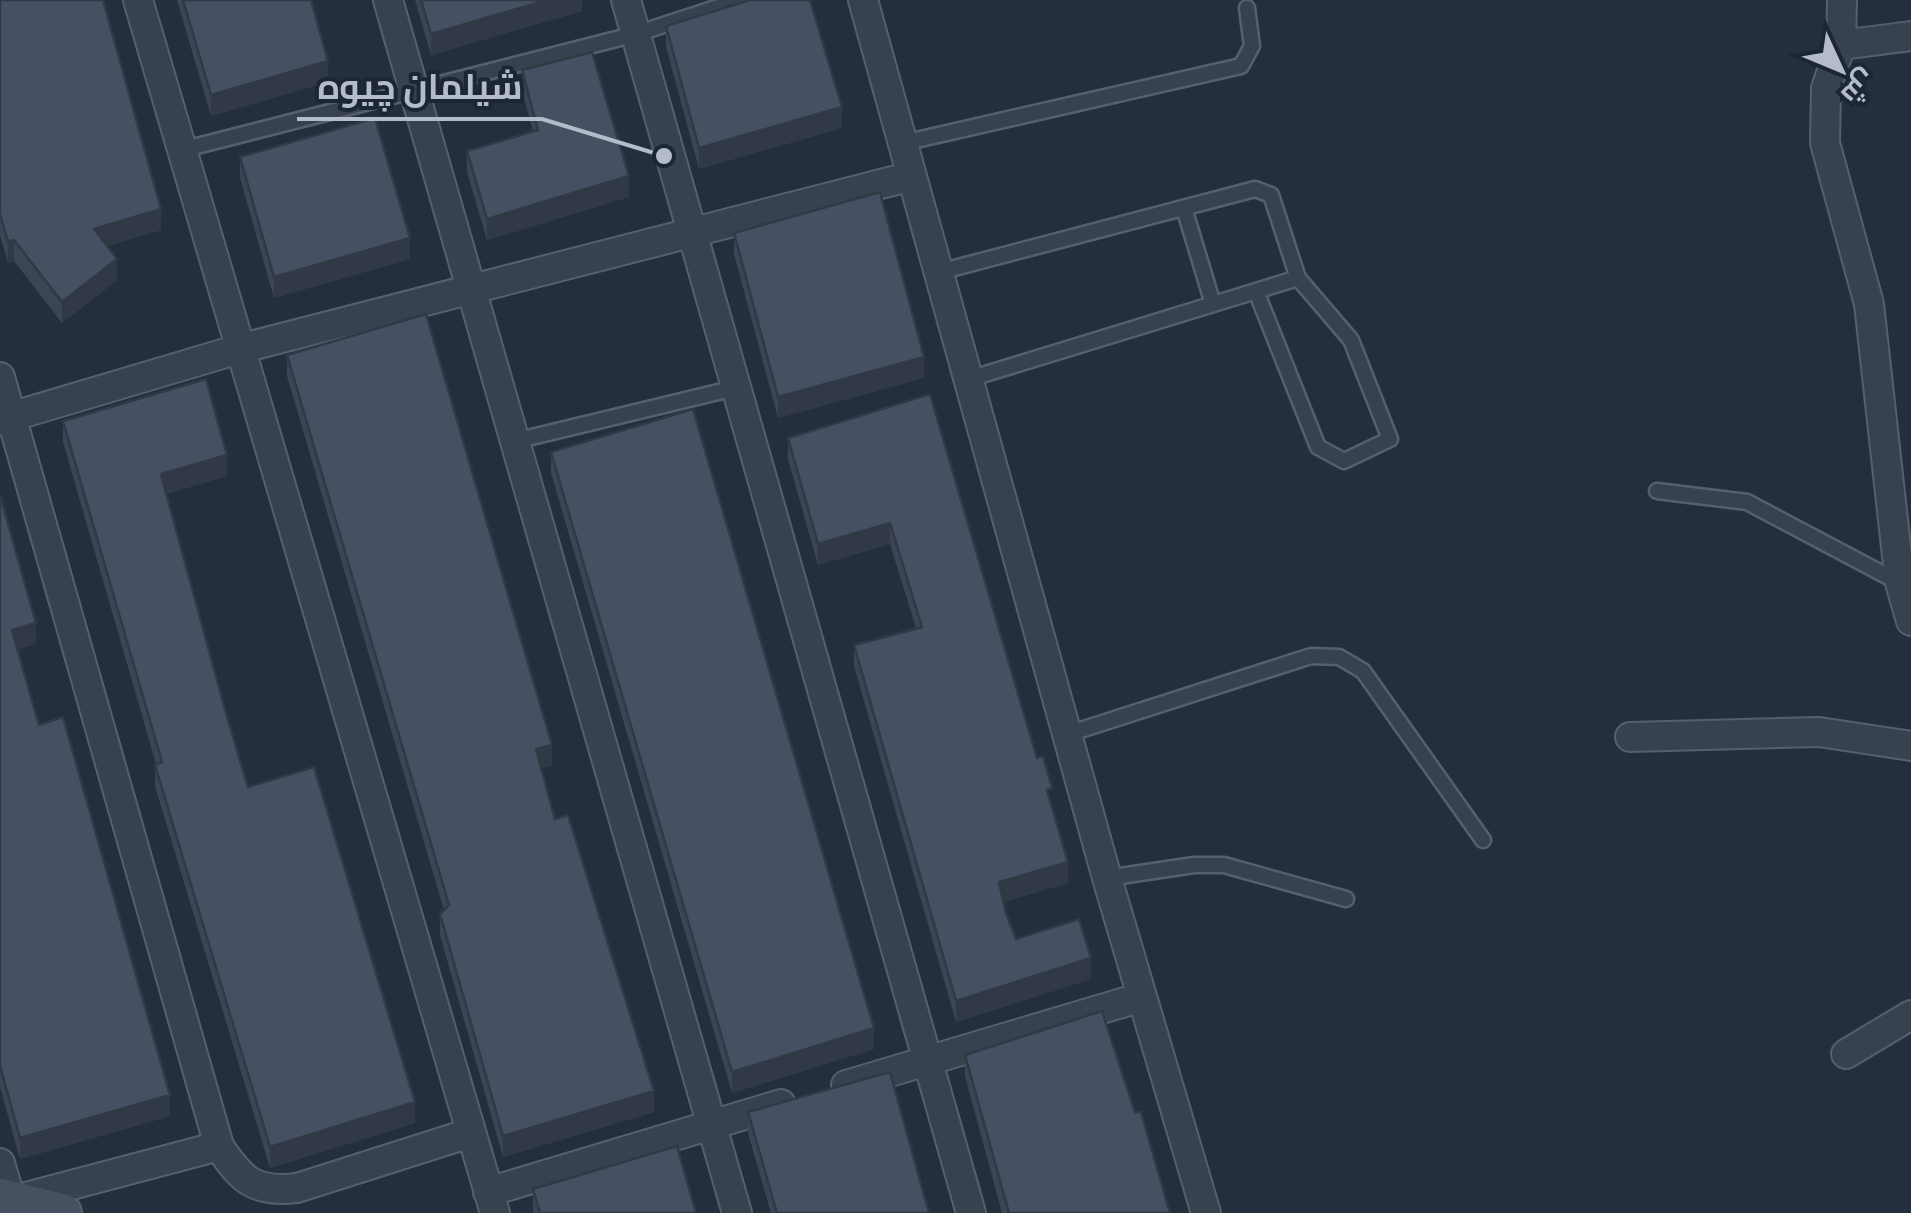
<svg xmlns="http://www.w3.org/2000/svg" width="1911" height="1213" font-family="Poppins,Cairo,sans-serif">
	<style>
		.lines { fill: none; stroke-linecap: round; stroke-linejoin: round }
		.lane-casing { stroke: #565f6c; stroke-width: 19 }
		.street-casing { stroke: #565f6c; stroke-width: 32 }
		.secondary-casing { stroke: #565f6c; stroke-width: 42 }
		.lane { stroke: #38414e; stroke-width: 14 }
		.street { stroke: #38414e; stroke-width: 28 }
		.secondary { stroke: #465061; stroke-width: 38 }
		.wall { fill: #3b4654 }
		.shaded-wall { fill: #303945 }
		.building { fill: #455162; stroke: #303945; stroke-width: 2.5 }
		.leader { fill: none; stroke: #b4bcc9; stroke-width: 4 }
		.callout-dot { fill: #b4bcc9; stroke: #1d2633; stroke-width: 4 }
		.callout-label { font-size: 35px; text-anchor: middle; font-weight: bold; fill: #b4bcc9; stroke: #1d2633; stroke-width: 8; stroke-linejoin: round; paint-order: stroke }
	</style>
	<rect width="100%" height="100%" fill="#242f3e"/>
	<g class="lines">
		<g class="lane-casing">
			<path id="lane" d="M 903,143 L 1241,66 L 1252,46 L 1247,8
				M 181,150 L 636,34 L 740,0
				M 1184,208 L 1213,304
				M 939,272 L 1255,189 L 1271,195 L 1298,278
				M 969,379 L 1256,291 L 1298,278 L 1351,340 L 1390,439 L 1344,461 L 1318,447 L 1256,291
				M 515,441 L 735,388
				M 1657,491 L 1747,502 L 1900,583
				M 1068,734 L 1311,656 L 1339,657 L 1363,671 L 1483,840
				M 1107,878 L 1194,865 L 1224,865 L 1346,899"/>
		</g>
		<g class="street-casing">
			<path id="street" d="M 138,0 L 495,1213
				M 388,0 L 737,1213
				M 626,0 L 971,1213
				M 863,0 L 1107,878 L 1206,1213
				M 1842,0 L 1841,45 L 1826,88 L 1825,143 L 1869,304 L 1900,583 L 1911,621
				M 1841,45 L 1911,36
				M 0,377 L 219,1146 L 11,1201 L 0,1163
				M 0,420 L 239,349 L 912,176
				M 1630,737 L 1819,732 L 1911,746
				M 1846,1054 L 1911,1015
				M 846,1085 L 1142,997
				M 219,1146 C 241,1180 255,1193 297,1188 L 470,1133
				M 488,1192 L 781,1104"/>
		</g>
		<g class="secondary-casing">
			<path id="secondary" d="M 0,1198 L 62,1213"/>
		</g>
		<use href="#lane" class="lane"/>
		<use href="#street" class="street"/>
		<use href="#secondary" class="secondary"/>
	</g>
	<path class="wall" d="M 0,0 L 161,230 L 107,246 L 117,280 L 62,323 L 14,261 L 8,263 L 0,235 Z
		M 177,0 L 311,0 L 328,82 L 211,116 Z
		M 415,0 L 582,0 L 582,11 L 431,55 Z
		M 666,26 L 842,128 L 699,169 L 666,47 Z
		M 522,70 L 629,197 L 487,240 L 467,172 L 467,151 L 533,131 L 522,91 Z
		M 240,157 L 410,259 L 274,298 L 240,178 Z
		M 734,233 L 924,378 L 778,418 L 734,254 Z
		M 287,355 L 552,766 L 541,768 L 555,819 L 654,1112 L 503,1157 L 440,935 L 440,914 L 444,910 L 287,376 Z
		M 930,394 L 1052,807 L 1068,883 L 1003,902 L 1006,913 L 1016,939 L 1091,979 L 956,1022 L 854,666 L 854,645 L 916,628 L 890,544 L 818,565 L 788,459 L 788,438 Z
		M 63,421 L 227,476 L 166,494 L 226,713 L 248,787 L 415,1123 L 270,1168 L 155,786 L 155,765 L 156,764 L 63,442 Z
		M 551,452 L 874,1049 L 732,1093 L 551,473 Z
		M 0,495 L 36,644 L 17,649 L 39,725 L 170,1116 L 20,1159 L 0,1087 Z
		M 965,1055 L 1170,1213 L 1002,1213 L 965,1076 Z
		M 748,1112 L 929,1213 L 771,1213 L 748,1133 Z
		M 533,1189 L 696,1213 L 533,1213 Z"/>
	<path class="shaded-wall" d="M 547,0 L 582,0 L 582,11 L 431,55 L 431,34 Z
		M 328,61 L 328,82 L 211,116 L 211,95 Z
		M 842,107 L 842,128 L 699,169 L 699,148 Z
		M 629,176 L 629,197 L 487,240 L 487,219 Z
		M 161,209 L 161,230 L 94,250 L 94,229 Z
		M 410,238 L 410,259 L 274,298 L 274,277 Z
		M 14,240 L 14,261 L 8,263 L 8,242 Z
		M 117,259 L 117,280 L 62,323 L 62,302 Z
		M 924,357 L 924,378 L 778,418 L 778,397 Z
		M 227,455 L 227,476 L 161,495 L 161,474 Z
		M 890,523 L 890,544 L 818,565 L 818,544 Z
		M 36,623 L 36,644 L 12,651 L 12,630 Z
		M 552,745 L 552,766 L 536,770 L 536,749 Z
		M 1068,862 L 1068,883 L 999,903 L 999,882 Z
		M 1091,958 L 1091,979 L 956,1022 L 956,1001 Z
		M 874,1028 L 874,1049 L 732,1093 L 732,1072 Z
		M 654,1091 L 654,1112 L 503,1157 L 503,1136 Z
		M 170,1095 L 170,1116 L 20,1159 L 20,1138 Z
		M 415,1102 L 415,1123 L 270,1168 L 270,1147 Z"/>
	<path class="building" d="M 0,0 L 103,0 L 161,209 L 94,229 L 117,259 L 62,302 L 14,240 L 8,242 L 0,214 Z
		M 183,0 L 311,0 L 328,61 L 211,95 Z
		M 421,0 L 547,0 L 431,34 Z
		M 750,0 L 810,0 L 842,107 L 699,148 L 666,26 Z
		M 592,52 L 629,176 L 487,219 L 467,151 L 538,130 L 522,70 Z
		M 375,118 L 410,238 L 274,277 L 240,157 Z
		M 880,192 L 924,357 L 778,397 L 734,233 Z
		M 426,314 L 552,745 L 536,749 L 555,819 L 568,815 L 654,1091 L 503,1136 L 440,914 L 449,905 L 287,355 Z
		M 206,379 L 227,455 L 161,474 L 226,713 L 248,787 L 314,767 L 415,1102 L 270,1147 L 155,765 L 162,762 L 63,421 Z
		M 930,394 L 1037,758 L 1043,756 L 1052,788 L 1047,790 L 1068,862 L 999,882 L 1006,913 L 1016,939 L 1079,919 L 1091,958 L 956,1001 L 854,645 L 922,627 L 890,523 L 818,544 L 788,438 Z
		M 693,409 L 874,1028 L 732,1072 L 551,452 Z
		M 0,495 L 36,623 L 12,630 L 39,725 L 63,717 L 170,1095 L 20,1138 L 0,1066 Z
		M 1102,1011 L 1135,1112 L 1141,1112 L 1170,1213 L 1009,1213 L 965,1055 Z
		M 890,1072 L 929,1213 L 777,1213 L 748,1112 Z
		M 677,1146 L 696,1213 L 540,1213 L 533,1189 Z"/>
	<path class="leader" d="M664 156L542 119H297"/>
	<circle class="callout-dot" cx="664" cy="156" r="10"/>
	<g class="callout-label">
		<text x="420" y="99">شيلمان چیوه</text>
	</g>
	<g transform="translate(1841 70) rotate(134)" stroke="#1d2633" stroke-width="8" paint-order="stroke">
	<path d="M0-8L18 38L0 25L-18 38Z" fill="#b4bcc9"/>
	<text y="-15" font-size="28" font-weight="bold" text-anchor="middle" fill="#b4bcc9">ش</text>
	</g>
</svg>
